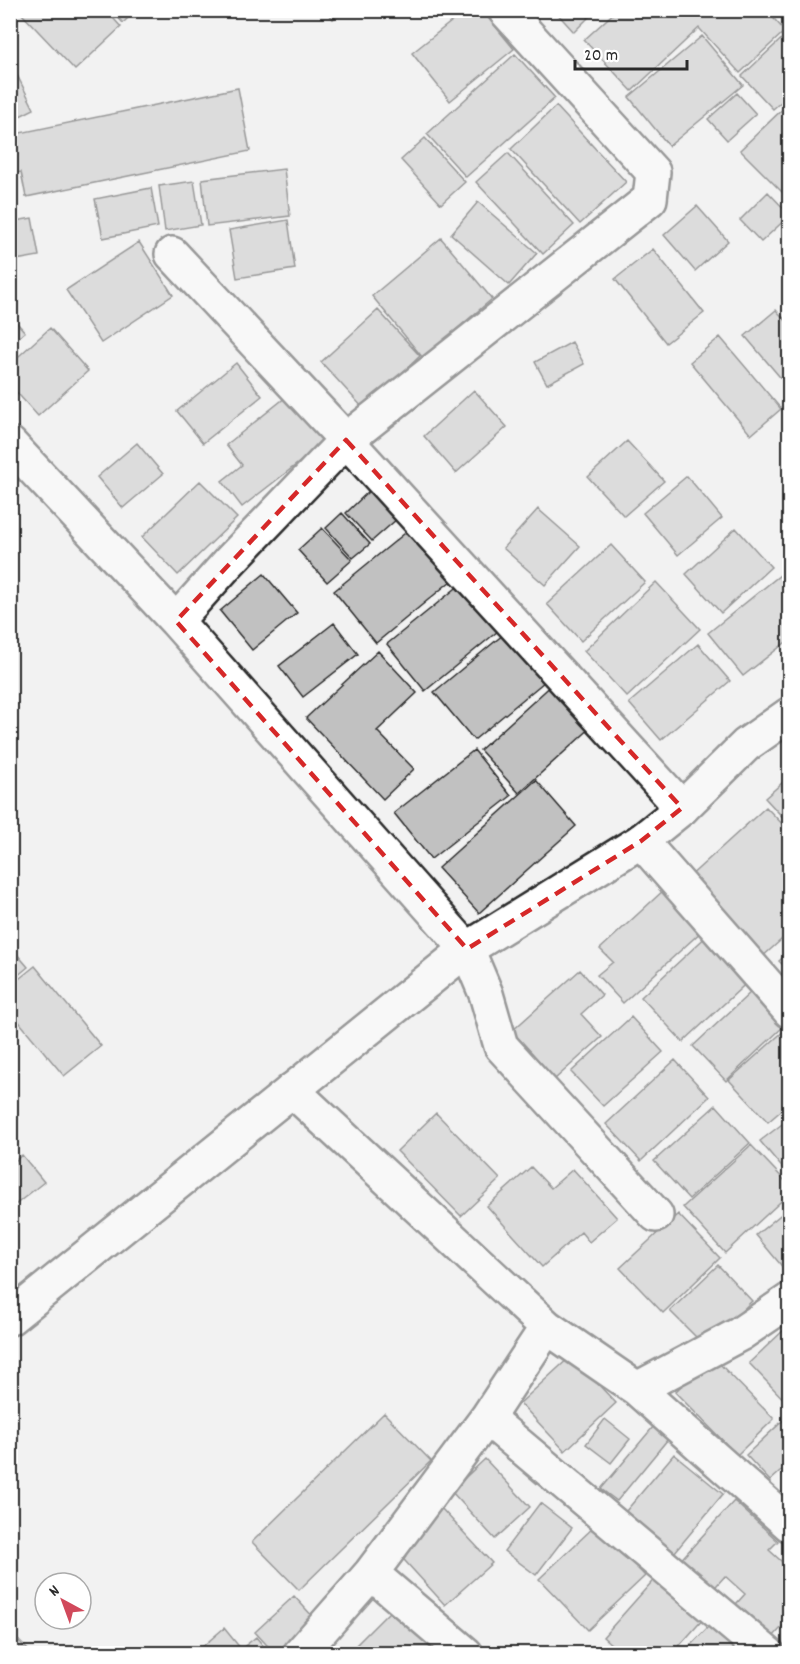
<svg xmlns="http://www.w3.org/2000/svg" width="800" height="1664" font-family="Dekko,sans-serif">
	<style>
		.building { fill: #c1c1c1; stroke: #2b2b2b; stroke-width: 1.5 }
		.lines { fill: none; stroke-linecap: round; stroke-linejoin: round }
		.street-casing { stroke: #2b2b2b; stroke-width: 38 }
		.secondary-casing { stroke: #2b2b2b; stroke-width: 38 }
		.street { stroke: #fff; stroke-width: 33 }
		.secondary { stroke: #fff; stroke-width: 33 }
		.marked { fill: none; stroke: #d62828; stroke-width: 4.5; stroke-dasharray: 12 8; stroke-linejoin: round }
	</style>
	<rect width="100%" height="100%" fill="#f2f2f2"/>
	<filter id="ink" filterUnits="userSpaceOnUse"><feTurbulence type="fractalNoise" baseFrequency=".0167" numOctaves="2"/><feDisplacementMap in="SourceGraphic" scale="12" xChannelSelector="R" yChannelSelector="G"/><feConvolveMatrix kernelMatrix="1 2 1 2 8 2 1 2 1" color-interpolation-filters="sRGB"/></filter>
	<g filter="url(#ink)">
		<path class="building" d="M 106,10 L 121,27 L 75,70 L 19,11 Z
			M 111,10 L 136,10 L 123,23 Z
			M 326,10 L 342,10 L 333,19 Z
			M 466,10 L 482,10 L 514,49 L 450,101 L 412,53 Z
			M 554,10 L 596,10 L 574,32 Z
			M 617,10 L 766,10 L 785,31 L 740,73 L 699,28 L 632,91 L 584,40 Z
			M 790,31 L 790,94 L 773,109 L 742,76 Z
			M 702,36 L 743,85 L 669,146 L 629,97 Z
			M 515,54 L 555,98 L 466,177 L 427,134 Z
			M 15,71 L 34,109 L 10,121 L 10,73 Z
			M 238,88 L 250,151 L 26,197 L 21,172 L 10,174 L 10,135 Z
			M 737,93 L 756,114 L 727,140 L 708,119 Z
			M 790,102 L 790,200 L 740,150 Z
			M 556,106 L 626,182 L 580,224 L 511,149 Z
			M 425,138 L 465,182 L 441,204 L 401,160 Z
			M 508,153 L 574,225 L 543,254 L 476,182 Z
			M 284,169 L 290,216 L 207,226 L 202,179 Z
			M 194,181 L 201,225 L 165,231 L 159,186 Z
			M 151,188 L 158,227 L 103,238 L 95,199 Z
			M 768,192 L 790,215 L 761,242 L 740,220 Z
			M 478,202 L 537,253 L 509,285 L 451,234 Z
			M 697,206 L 728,241 L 695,271 L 664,235 Z
			M 32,218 L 39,256 L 10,261 L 10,222 Z
			M 288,220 L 295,269 L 237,278 L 229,230 Z
			M 441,238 L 492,299 L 423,358 L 372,296 Z
			M 139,242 L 173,295 L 101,343 L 66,290 Z
			M 653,249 L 704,313 L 666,343 L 615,279 Z
			M 378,310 L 420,356 L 364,409 L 321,362 Z
			M 776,310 L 790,325 L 790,389 L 745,336 Z
			M 10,315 L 25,332 L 10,344 Z
			M 50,328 L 88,371 L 38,416 L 10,385 L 10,364 Z
			M 720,337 L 781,409 L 751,435 L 690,362 Z
			M 572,342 L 584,364 L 547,384 L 535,362 Z
			M 236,363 L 262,396 L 203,443 L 177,411 Z
			M 296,389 L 333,436 L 242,507 L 222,481 L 242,465 L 226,445 Z
			M 474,390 L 507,427 L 456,473 L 424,436 Z
			M 627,441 L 664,481 L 624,516 L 588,477 Z
			M 137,443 L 163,474 L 123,508 L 97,477 Z
			M 687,476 L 722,518 L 678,555 L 643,513 Z
			M 200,481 L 237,518 L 178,575 L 142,537 Z
			M 370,490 L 397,519 L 372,541 L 346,513 Z
			M 538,509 L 580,546 L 545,585 L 503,548 Z
			M 342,513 L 370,544 L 353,558 L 326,528 Z
			M 415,525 L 457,576 L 376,643 L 334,591 Z
			M 322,528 L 352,560 L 327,582 L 298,550 Z
			M 736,528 L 771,567 L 721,613 L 686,574 Z
			M 611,545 L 645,582 L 581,641 L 547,604 Z
			M 790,567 L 790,639 L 743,676 L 708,633 Z
			M 264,574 L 297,613 L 252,650 L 220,611 Z
			M 466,580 L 503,627 L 425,691 L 387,644 Z
			M 656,582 L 700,629 L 627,697 L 584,651 Z
			M 334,623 L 358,654 L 303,697 L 279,666 Z
			M 504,634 L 544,682 L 474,740 L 434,692 Z
			M 698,644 L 730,681 L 661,740 L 629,703 Z
			M 378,651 L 417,693 L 377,731 L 414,769 L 383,799 L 306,718 Z
			M 555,682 L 594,725 L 519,793 L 480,750 Z
			M 474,750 L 511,796 L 431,859 L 394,813 Z
			M 790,776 L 790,825 L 765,798 Z
			M 536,780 L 576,826 L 479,913 L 438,868 Z
			M 766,807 L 790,832 L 790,846 L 783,852 L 790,859 L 790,932 L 761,958 L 688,878 Z
			M 665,889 L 703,930 L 623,1003 L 597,975 L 613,962 L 600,949 Z
			M 712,931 L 754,976 L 683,1042 L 641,997 Z
			M 10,946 L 28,967 L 10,982 Z
			M 790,951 L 790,972 L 779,961 Z
			M 35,966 L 101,1046 L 64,1076 L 10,1011 L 10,986 Z
			M 580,970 L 602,995 L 581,1014 L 602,1037 L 555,1079 L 512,1031 Z
			M 752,991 L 784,1026 L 726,1081 L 693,1046 Z
			M 631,1017 L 663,1052 L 603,1106 L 571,1072 Z
			M 786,1029 L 790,1033 L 790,1103 L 768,1122 L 729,1080 Z
			M 675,1060 L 709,1097 L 641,1161 L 606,1124 Z
			M 716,1105 L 750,1143 L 689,1199 L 654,1161 Z
			M 436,1113 L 500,1179 L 461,1216 L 397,1151 Z
			M 790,1118 L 790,1177 L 760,1141 Z
			M 751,1145 L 790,1186 L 790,1193 L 725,1253 L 683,1207 Z
			M 22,1155 L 44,1182 L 10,1209 L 10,1165 Z
			M 531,1167 L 551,1188 L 573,1169 L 617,1218 L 589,1242 L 581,1232 L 542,1267 L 487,1206 Z
			M 790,1207 L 790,1276 L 756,1235 Z
			M 678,1214 L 720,1258 L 663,1313 L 620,1268 Z
			M 718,1265 L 752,1301 L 705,1346 L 670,1311 Z
			M 786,1328 L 790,1332 L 790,1406 L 749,1363 Z
			M 571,1356 L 616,1403 L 565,1451 L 520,1403 Z
			M 712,1356 L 774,1419 L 737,1455 L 675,1392 Z
			M 384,1413 L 431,1461 L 299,1590 L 252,1542 Z
			M 789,1415 L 790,1463 L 770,1481 L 746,1455 Z
			M 605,1419 L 630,1439 L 611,1463 L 586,1444 Z
			M 653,1427 L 668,1439 L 617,1501 L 601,1489 Z
			M 674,1454 L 723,1494 L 670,1558 L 621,1517 Z
			M 485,1459 L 530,1507 L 495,1539 L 451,1491 Z
			M 790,1470 L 790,1482 L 783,1476 Z
			M 734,1501 L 778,1541 L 769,1550 L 790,1569 L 790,1618 L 764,1647 L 727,1614 L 745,1594 L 725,1576 L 709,1594 L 677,1564 Z
			M 540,1503 L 572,1528 L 536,1575 L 504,1551 Z
			M 441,1508 L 492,1563 L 445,1605 L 395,1550 Z
			M 596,1525 L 645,1576 L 588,1630 L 539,1579 Z
			M 658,1575 L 705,1617 L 672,1654 L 622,1654 L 603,1637 Z
			M 294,1596 L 314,1618 L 275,1654 L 255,1632 Z
			M 395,1606 L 442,1654 L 347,1654 Z
			M 712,1623 L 744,1654 L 682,1654 Z
			M 224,1628 L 241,1649 L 256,1637 L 270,1654 L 194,1654 Z
			M 10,1632 L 32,1654 L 10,1654 Z"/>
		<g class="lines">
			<g class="street-casing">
				<path id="street" d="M 505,10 L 653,172 L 650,199 L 346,440 L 229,562 L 176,621 L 467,949 L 486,994 L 501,1046 L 656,1215
					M 172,254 L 346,440 L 682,808
					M 10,444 L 176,621
					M 641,841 L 790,1011
					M 292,1090 L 547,1327 L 637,1389 L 790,1525
					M 637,1389 L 740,1334 L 790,1300
					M 487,1418 L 768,1654
					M 371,1573 L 466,1654
					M 300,1654 L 371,1573 L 487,1418 L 547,1327"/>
			</g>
			<g class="secondary-casing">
				<path id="secondary" d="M 10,1318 L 467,949 L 641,841 L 682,808 L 746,745 L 790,714"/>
			</g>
			<use href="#street" class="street"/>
			<use href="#secondary" class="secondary"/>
		</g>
	</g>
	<path d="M0 0H800V1664H0ZM 346,440 L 682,808 L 641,841 L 467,949 L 176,621 Z" fill="#f2f2f2" fill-opacity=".55" fill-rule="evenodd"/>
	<path class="marked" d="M 346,440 L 682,808 L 641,841 L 467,949 L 176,621 Z"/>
	<rect width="800" height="1664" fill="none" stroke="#fff" stroke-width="36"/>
	<rect x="18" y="18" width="764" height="1628" fill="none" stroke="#2b2b2b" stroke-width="2" filter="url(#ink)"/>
	<g transform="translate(63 1601) rotate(319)"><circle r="28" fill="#ffffff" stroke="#aaaaaa" stroke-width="1.5"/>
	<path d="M0-4.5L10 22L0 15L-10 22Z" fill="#d1495b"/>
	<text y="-9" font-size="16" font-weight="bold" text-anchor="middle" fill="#2b2b2b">N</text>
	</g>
	<path d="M575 60v9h112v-9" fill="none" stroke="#2b2b2b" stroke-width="3"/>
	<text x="584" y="60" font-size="18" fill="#2b2b2b" stroke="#ffffff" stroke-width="4.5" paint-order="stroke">20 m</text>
</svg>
